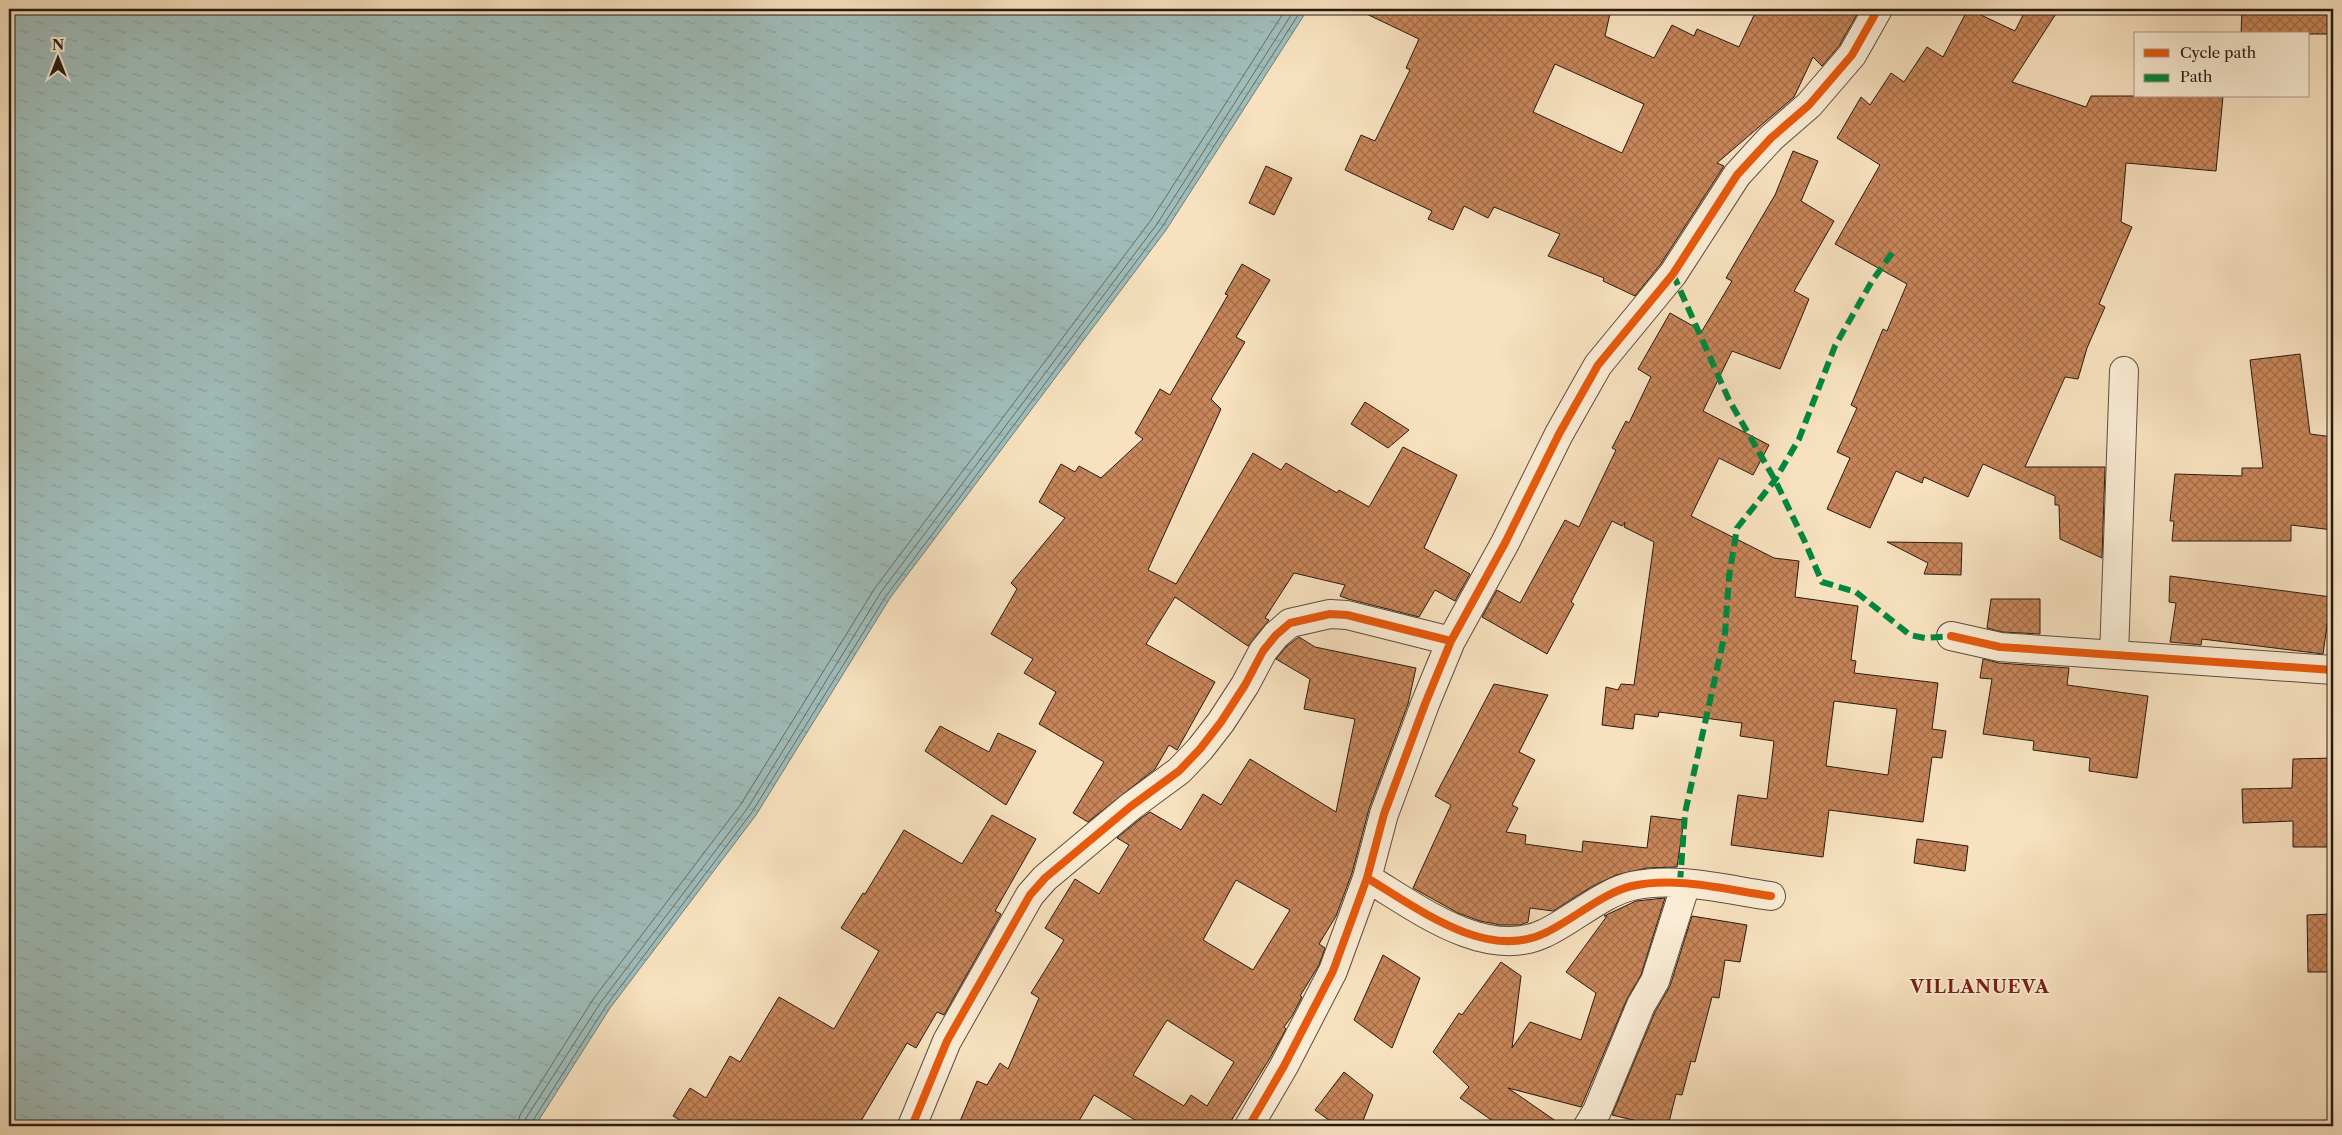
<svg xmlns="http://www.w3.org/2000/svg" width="2342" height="1135" font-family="'Libre Caslon Text',serif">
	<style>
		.water { fill: url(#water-ripples); stroke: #6f7c77 }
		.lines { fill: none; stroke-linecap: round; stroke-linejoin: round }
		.shore { stroke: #636c66; stroke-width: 1 }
		.building { fill: url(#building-cross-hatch); stroke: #271b14; fill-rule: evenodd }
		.minor-casing { stroke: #5b4c3e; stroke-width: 30 }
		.minor { stroke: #faecd5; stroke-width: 28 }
		.quiet { stroke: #00873e; stroke-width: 6; stroke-dasharray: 12 6; stroke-linecap: butt }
		.cycleway-casing { stroke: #faecd5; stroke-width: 11 }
		.cycleway { stroke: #e8590c; stroke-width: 8 }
		.labels { text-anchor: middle; stroke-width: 4; stroke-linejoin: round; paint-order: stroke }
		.district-label { font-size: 18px; font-weight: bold; letter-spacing: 1px; fill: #7a1f14; stroke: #faecd5 }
	</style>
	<defs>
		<pattern id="water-ripples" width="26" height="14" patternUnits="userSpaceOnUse" patternTransform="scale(1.25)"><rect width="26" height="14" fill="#9fbcb9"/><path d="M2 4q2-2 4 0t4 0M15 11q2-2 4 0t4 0" fill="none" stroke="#89a19e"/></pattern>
		<pattern id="building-cross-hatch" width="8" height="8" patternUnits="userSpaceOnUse" patternTransform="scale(1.25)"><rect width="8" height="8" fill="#c78559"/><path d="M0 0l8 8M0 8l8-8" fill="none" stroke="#a26c48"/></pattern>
	</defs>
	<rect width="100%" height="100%" fill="#f7e1be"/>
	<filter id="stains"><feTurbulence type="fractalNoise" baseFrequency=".004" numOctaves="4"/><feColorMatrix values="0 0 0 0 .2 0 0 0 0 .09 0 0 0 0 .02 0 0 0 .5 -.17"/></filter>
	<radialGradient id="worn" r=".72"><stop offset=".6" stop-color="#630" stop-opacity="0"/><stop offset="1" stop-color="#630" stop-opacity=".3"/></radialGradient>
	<path class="water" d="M 9,9 L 1308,9 L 1166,230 L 890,598 L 756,815 L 610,1008 L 535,1126 L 9,1126 Z"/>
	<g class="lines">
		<path class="shore" d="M 517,1126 L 520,1115 L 594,998 L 741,804 L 875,588 L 1151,220 L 1286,9
			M 524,1126 L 526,1118 L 601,1002 L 747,809 L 881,592 L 1157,224 L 1295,9
			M 531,1126 L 532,1122 L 606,1006 L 752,812 L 886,596 L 1162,227 L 1302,9"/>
	</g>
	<path class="building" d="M 1356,9 L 1611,9 L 1605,36 L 1654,58 L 1672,25 L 1694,36 L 1697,29 L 1739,47 L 1757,9 L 1860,9 L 1839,46 L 1822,66 L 1813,57 L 1794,97 L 1717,163 L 1724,166 L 1660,265 L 1635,296 L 1603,281 L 1604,278 L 1548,256 L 1560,234 L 1494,207 L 1488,218 L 1464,206 L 1453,230 L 1428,219 L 1432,211 L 1345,170 L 1361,135 L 1375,141 L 1410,70 L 1406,68 L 1419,39 ZM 1555,64 L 1644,104 L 1622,153 L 1533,112 Z
		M 1968,9 L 2015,31 L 2026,9 L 2059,9 L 2012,82 L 2086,107 L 2091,96 L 2223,96 L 2216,171 L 2126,163 L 2121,222 L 2132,227 L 2099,304 L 2105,307 L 2087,348 L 2078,379 L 2065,377 L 2025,467 L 2105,467 L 2102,558 L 2060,539 L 2059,505 L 2055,505 L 2055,496 L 1983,464 L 1968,497 L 1924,477 L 1922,483 L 1896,471 L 1870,528 L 1827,509 L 1850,458 L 1837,452 L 1857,408 L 1851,405 L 1883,329 L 1887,331 L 1907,284 L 1835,244 L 1880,165 L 1837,138 L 1861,97 L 1870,105 L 1891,73 L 1904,82 L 1927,47 L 1943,57 Z
		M 2242,9 L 2329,9 L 2328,34 L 2241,34 Z
		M 1793,151 L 1818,161 L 1801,201 L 1834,221 L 1794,291 L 1809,299 L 1780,369 L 1732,351 L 1703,411 L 1769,445 L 1753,475 L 1719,458 L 1691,516 L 1774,558 L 1799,561 L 1795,597 L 1858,606 L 1851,660 L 1856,661 L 1854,673 L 1938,683 L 1932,729 L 1946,731 L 1942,758 L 1932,757 L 1923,822 L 1829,810 L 1823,857 L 1731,845 L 1738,795 L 1767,799 L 1774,741 L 1740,736 L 1742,723 L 1659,712 L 1658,717 L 1635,714 L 1633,729 L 1602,725 L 1606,687 L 1618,690 L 1621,684 L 1634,685 L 1654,542 L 1624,527 L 1625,522 L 1622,526 L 1612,521 L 1571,602 L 1574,604 L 1547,654 L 1482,617 L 1497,590 L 1520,603 L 1565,520 L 1579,527 L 1616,450 L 1612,448 L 1626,421 L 1629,423 L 1651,377 L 1638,369 L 1670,313 L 1702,331 L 1732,281 L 1726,278 L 1775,195 ZM 1834,701 L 1897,709 L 1888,775 L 1826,766 Z
		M 1266,166 L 1292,178 L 1274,215 L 1249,203 Z
		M 1242,264 L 1270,280 L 1236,337 L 1245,342 L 1211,399 L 1221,409 L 1148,570 L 1176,584 L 1253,453 L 1281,470 L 1286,463 L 1337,493 L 1339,490 L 1369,507 L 1403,447 L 1457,475 L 1424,548 L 1470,574 L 1455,601 L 1435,590 L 1419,617 L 1348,599 L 1340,596 L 1345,585 L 1294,573 L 1265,618 L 1269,620 L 1248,646 L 1175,597 L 1146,644 L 1215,682 L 1177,750 L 1169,745 L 1155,769 L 1088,822 L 1073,813 L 1104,762 L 1039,724 L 1056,692 L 1024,673 L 1033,659 L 991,634 L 1017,589 L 1011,583 L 1065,518 L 1039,502 L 1061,464 L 1075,472 L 1079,466 L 1101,478 L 1143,439 L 1135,433 L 1160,389 L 1170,395 L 1228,295 L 1225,294 Z
		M 2300,354 L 2310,434 L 2333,437 L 2333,530 L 2291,525 L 2291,541 L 2172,541 L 2174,521 L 2170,521 L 2175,474 L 2242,476 L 2242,468 L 2263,468 L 2250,360 Z
		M 1365,402 L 1409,430 L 1388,448 L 1351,424 Z
		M 1887,542 L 1962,543 L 1961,575 L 1924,574 L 1928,563 Z
		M 2170,576 L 2331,597 L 2323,654 L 2202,639 L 2201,645 L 2170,642 L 2176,603 L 2169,602 Z
		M 1991,599 L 2040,599 L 2040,634 L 2002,632 L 1987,628 Z
		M 1299,637 L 1315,647 L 1416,668 L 1408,704 L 1369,809 L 1352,873 L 1336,916 L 1319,944 L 1325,948 L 1319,965 L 1300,996 L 1302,997 L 1292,1016 L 1284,1027 L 1286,1029 L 1270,1058 L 1231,1121 L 1234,1122 L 1233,1126 L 1145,1126 L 1094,1095 L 1076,1126 L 958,1126 L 977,1081 L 987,1085 L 1000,1063 L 1008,1069 L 1039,998 L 1031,993 L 1064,940 L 1045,928 L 1075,879 L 1099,894 L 1129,845 L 1117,838 L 1140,819 L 1150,812 L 1181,830 L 1203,794 L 1221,805 L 1250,759 L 1336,812 L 1355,719 L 1304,709 L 1310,679 L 1276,659 L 1287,646 ZM 1236,880 L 1290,910 L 1253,970 L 1203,940 ZM 1167,1020 L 1234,1062 L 1207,1106 L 1191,1095 L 1184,1106 L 1133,1075 Z
		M 1983,659 L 1999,663 L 2069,668 L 2067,685 L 2148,696 L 2137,778 L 2089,771 L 2090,758 L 2033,750 L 2034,741 L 1983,734 L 1992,679 L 1980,678 Z
		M 1494,684 L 1548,695 L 1519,752 L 1535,760 L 1512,805 L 1518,808 L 1506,832 L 1526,835 L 1525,844 L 1582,852 L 1583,841 L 1647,848 L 1651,816 L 1684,820 L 1677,867 L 1647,868 L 1616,875 L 1591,887 L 1553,911 L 1530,908 L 1528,922 L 1520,925 L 1501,925 L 1480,921 L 1458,913 L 1413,888 L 1451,805 L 1435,796 Z
		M 940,726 L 989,752 L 998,733 L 1036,751 L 1006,805 L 925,751 Z
		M 2333,758 L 2333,847 L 2293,847 L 2293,821 L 2243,823 L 2242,789 L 2292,788 L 2293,759 Z
		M 992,815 L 1036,839 L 995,911 L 1001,914 L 944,1015 L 937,1012 L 916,1048 L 907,1043 L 858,1126 L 690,1126 L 673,1116 L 690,1088 L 706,1098 L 730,1056 L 740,1062 L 779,997 L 834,1029 L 879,951 L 841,928 L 863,893 L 865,894 L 904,830 L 962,864 Z
		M 1917,839 L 1968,846 L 1965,871 L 1914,863 Z
		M 1665,898 L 1641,975 L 1627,999 L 1581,1107 L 1508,1088 L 1563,1126 L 1500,1126 L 1460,1098 L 1469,1087 L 1433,1052 L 1459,1013 L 1462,1015 L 1501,962 L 1521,976 L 1512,1048 L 1530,1022 L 1581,1040 L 1596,993 L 1566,972 L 1607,916 L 1604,916 L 1636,901 Z
		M 2333,914 L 2333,972 L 2308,972 L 2307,915 Z
		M 1692,916 L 1747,925 L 1740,962 L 1725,960 L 1719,998 L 1712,997 L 1695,1062 L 1691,1061 L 1682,1095 L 1676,1094 L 1668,1126 L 1658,1126 L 1612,1115 L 1655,1012 L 1670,986 Z
		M 1383,955 L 1420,978 L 1392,1048 L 1354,1020 Z
		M 1344,1072 L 1373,1095 L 1361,1126 L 1337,1126 L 1315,1110 Z"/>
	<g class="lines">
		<g class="minor-casing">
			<path id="minor" d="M 1951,636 L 2000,647 L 2333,670
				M 2114,655 L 2124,371
				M 1367,878 C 1416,907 1486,962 1545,933 C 1573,920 1602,893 1632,886 C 1677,876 1727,890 1771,896
				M 912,1126 L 947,1041 L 1030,895 L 1045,878 L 1130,807 L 1179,771 L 1200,749 L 1221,722 L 1245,685 L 1263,651 L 1276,635 L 1290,623 L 1330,614 L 1347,615 L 1451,641
				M 1249,1126 L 1284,1066 L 1333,971 L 1367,878 L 1384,814 L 1425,704 L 1451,641 L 1505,543 L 1559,434 L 1598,365 L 1673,274 L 1737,175 L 1771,138 L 1809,105 L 1852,55 L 1878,9
				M 1588,1126 L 1597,1111 L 1641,1005 L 1655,981 L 1686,884"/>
		</g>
		<use href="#minor" class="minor"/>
		<path class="quiet" d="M 1673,274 L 1729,400 L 1775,480 L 1805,542 L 1822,582 L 1856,592 L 1910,635 L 1925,638 L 1951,636
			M 1680,883 L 1685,813 L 1725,633 L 1729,577 L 1737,528 L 1775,480 L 1799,439 L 1835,346 L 1872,281 L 1895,249"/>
		<g class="cycleway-casing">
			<path id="cycleway" d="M 1951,636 L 2000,647 L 2333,670
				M 1367,878 C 1416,907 1486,962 1545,933 C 1573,920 1602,893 1632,886 C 1677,876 1727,890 1771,896
				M 912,1126 L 947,1041 L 1030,895 L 1045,878 L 1130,807 L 1179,771 L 1200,749 L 1221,722 L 1245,685 L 1263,651 L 1276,635 L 1290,623 L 1330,614 L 1347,615 L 1451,641
				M 1249,1126 L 1284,1066 L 1333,971 L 1367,878 L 1384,814 L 1425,704 L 1451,641 L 1505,543 L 1559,434 L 1598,365 L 1673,274 L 1737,175 L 1771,138 L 1809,105 L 1852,55 L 1878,9"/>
		</g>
		<use href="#cycleway" class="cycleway"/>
	</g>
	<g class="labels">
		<g class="district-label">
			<text x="1980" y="993">VILLANUEVA</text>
		</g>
	</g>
	<rect width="2342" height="1135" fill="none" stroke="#f7e1be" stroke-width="30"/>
	<rect x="10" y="10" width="2322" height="1115" fill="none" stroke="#271b14" stroke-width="2.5"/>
	<rect x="15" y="15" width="2312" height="1105" fill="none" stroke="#271b14"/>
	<rect x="2134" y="32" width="175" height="65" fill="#faecd5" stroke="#a69888"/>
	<rect x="2144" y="49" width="25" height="8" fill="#e8590c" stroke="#a69888"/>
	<text x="2180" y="58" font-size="15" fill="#271b14">Cycle path</text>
	<rect x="2144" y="74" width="25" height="8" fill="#00873e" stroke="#a69888"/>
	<text x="2180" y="82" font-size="15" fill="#271b14">Path</text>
	<g transform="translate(58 58)" stroke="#faecd5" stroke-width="4" paint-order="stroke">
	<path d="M0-4L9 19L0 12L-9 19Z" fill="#271b14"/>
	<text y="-8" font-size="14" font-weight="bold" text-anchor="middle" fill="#271b14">N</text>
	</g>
	<rect width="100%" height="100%" filter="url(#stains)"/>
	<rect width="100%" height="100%" fill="url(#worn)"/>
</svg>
